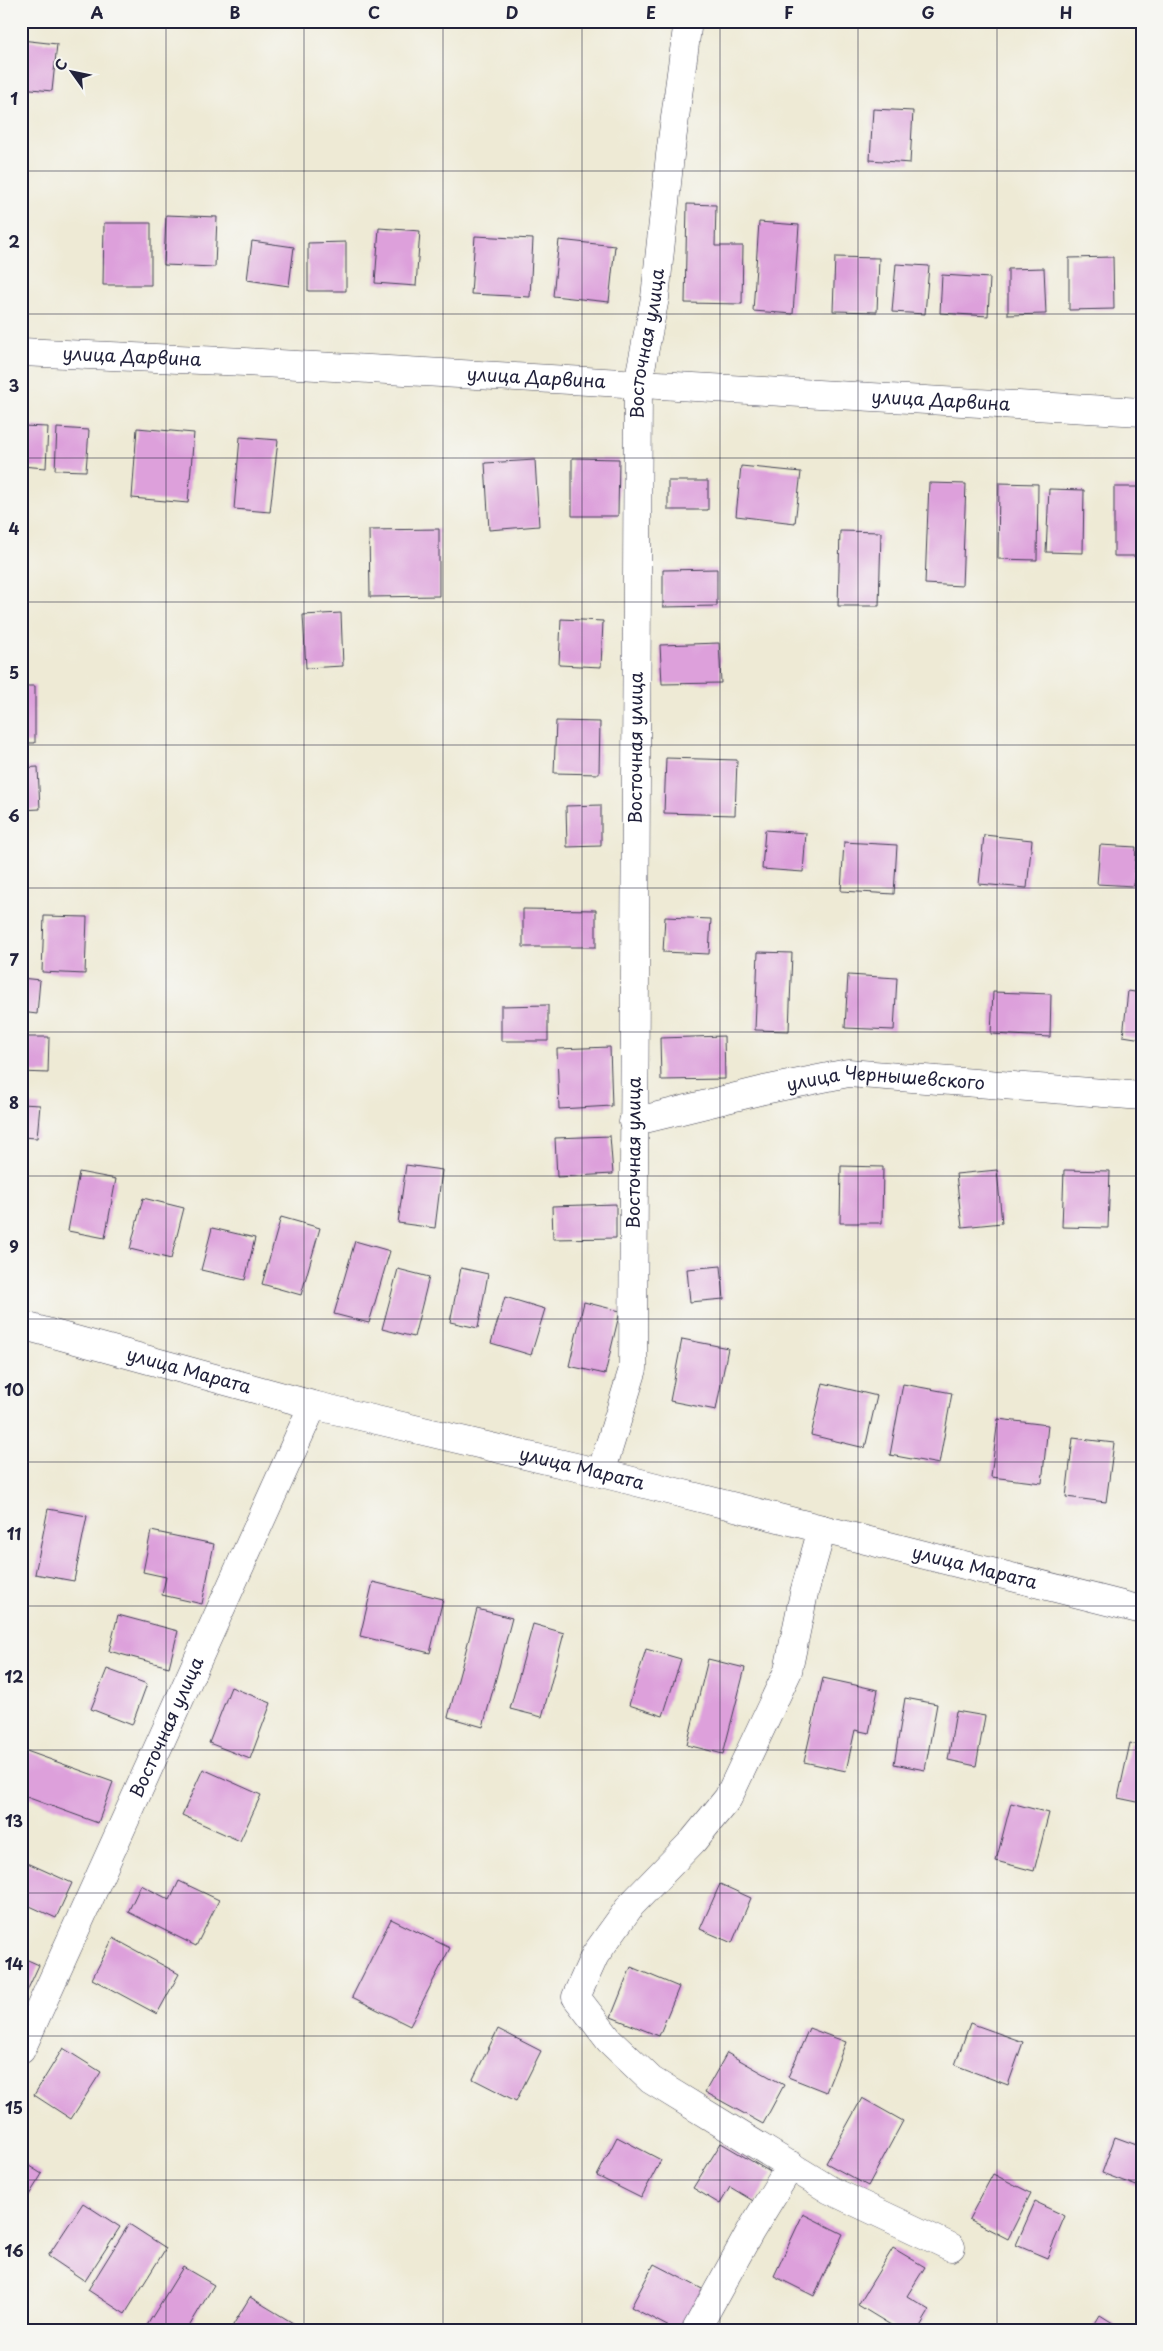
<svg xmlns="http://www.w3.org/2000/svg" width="1163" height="2351" font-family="'Playpen Sans',sans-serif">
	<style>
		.building { fill: #dda0db }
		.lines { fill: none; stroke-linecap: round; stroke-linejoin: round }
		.minor-casing { stroke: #414052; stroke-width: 29 }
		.minor { stroke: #fff; stroke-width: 28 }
		.grid { fill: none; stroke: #22223b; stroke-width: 1; stroke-opacity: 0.55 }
		.labels { text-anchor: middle; stroke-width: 4; stroke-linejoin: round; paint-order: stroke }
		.street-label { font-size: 18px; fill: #22223b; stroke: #f6f6f2 }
		.neatline { fill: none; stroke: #22223b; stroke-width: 2 }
		.grid-label { font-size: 16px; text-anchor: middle; font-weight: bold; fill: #22223b }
	</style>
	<rect width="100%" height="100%" fill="#f6f6f2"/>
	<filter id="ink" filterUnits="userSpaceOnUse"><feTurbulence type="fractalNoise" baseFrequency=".02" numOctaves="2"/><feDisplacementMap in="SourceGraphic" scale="10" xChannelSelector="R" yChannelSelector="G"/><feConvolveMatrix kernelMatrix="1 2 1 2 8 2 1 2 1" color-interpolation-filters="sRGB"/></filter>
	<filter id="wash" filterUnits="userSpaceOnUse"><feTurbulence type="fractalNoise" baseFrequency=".0096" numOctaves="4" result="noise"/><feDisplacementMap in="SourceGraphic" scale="20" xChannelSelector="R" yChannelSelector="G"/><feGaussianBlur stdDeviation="1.12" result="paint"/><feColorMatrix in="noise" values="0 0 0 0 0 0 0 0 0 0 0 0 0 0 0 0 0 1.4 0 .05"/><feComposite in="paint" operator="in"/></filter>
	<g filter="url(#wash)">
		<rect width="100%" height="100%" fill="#eeead5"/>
		<g id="blocks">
			<path class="building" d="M 21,40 L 57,44 L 52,91 L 21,88 Z
				M 873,109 L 913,111 L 910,163 L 870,160 Z
				M 687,204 L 716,205 L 715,246 L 743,246 L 742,304 L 685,303 Z
				M 166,215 L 217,217 L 215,267 L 164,265 Z
				M 759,222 L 799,225 L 793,314 L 753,311 Z
				M 104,223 L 151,223 L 151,285 L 103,285 Z
				M 379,228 L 420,231 L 416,286 L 375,283 Z
				M 475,236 L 533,239 L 530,297 L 471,294 Z
				M 559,240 L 615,246 L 609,302 L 553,296 Z
				M 252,241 L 294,247 L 289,286 L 247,280 Z
				M 346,242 L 346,291 L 308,291 L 308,243 Z
				M 1141,254 L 1142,255 L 1142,279 L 1137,278 Z
				M 835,257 L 879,258 L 877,312 L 833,311 Z
				M 1113,257 L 1114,309 L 1069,310 L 1069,258 Z
				M 896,264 L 929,266 L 925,314 L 892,312 Z
				M 1044,268 L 1046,314 L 1008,315 L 1008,269 Z
				M 942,275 L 990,278 L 988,316 L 940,313 Z
				M 21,426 L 48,427 L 46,468 L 21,466 Z
				M 57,428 L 89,430 L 86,471 L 55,470 Z
				M 137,428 L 194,433 L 188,503 L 132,498 Z
				M 240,437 L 278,440 L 270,512 L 234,509 Z
				M 572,458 L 619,459 L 618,516 L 572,516 Z
				M 535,460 L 539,526 L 489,530 L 485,463 Z
				M 741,466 L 801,472 L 795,523 L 736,516 Z
				M 668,481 L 708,481 L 708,510 L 668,510 Z
				M 929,483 L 966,484 L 962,586 L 925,584 Z
				M 999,483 L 1038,484 L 1037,560 L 998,559 Z
				M 1114,487 L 1142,487 L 1142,556 L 1114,556 Z
				M 1049,489 L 1084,490 L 1083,553 L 1046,552 Z
				M 439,529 L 439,596 L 370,597 L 369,530 Z
				M 840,531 L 881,532 L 879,606 L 838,606 Z
				M 717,569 L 717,606 L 663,607 L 663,570 Z
				M 341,613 L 343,666 L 306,668 L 303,615 Z
				M 561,619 L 603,621 L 601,667 L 559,665 Z
				M 719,643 L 721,683 L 662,684 L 660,645 Z
				M 21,686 L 35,686 L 35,743 L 21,743 Z
				M 556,721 L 600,722 L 599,774 L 554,773 Z
				M 666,758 L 737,760 L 735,815 L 664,813 Z
				M 38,767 L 40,809 L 21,810 L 21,768 Z
				M 601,805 L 601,846 L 567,847 L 566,806 Z
				M 765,830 L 806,833 L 803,872 L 762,869 Z
				M 984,835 L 1032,840 L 1027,888 L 979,884 Z
				M 844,842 L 897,845 L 894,894 L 841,891 Z
				M 1100,845 L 1136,847 L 1134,886 L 1097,884 Z
				M 523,909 L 596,910 L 596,947 L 523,947 Z
				M 44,916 L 87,917 L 85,974 L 42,972 Z
				M 665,917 L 711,919 L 709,954 L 663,952 Z
				M 758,952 L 792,953 L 789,1031 L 755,1030 Z
				M 848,975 L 897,978 L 894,1030 L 845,1028 Z
				M 21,978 L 40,980 L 37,1014 L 21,1012 Z
				M 1128,991 L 1142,993 L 1142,1039 L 1123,1036 Z
				M 993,992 L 1051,994 L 1050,1037 L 991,1034 Z
				M 548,1005 L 548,1041 L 501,1041 L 501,1006 Z
				M 724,1036 L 725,1079 L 661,1080 L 660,1038 Z
				M 21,1037 L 49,1037 L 48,1073 L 21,1072 Z
				M 610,1047 L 612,1106 L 559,1109 L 557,1049 Z
				M 21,1104 L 40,1105 L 37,1138 L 21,1137 Z
				M 610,1136 L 613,1174 L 557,1177 L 555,1138 Z
				M 406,1165 L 442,1170 L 435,1228 L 398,1223 Z
				M 841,1166 L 883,1167 L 882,1223 L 840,1223 Z
				M 997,1170 L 1002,1223 L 962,1227 L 956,1174 Z
				M 1064,1170 L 1110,1171 L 1108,1228 L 1062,1227 Z
				M 79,1172 L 116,1179 L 105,1238 L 68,1231 Z
				M 1138,1181 L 1142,1181 L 1142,1238 L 1140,1238 Z
				M 143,1198 L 184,1208 L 171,1259 L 130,1249 Z
				M 616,1204 L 616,1238 L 553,1239 L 552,1206 Z
				M 281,1217 L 320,1228 L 301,1295 L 262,1284 Z
				M 212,1228 L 255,1238 L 245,1280 L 201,1270 Z
				M 355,1241 L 390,1251 L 369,1323 L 334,1314 Z
				M 721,1266 L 724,1299 L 690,1302 L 687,1269 Z
				M 461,1268 L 488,1274 L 478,1328 L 450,1322 Z
				M 398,1269 L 429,1277 L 414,1337 L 382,1329 Z
				M 505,1297 L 545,1309 L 531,1355 L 491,1343 Z
				M 584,1302 L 620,1311 L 605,1374 L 569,1366 Z
				M 682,1339 L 728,1348 L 716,1410 L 670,1401 Z
				M 823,1383 L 877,1396 L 865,1448 L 811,1435 Z
				M 903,1384 L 952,1393 L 939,1464 L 890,1455 Z
				M 998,1419 L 1048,1425 L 1042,1483 L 991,1477 Z
				M 1073,1438 L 1114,1443 L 1106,1502 L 1066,1497 Z
				M 48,1509 L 87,1516 L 74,1581 L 35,1574 Z
				M 151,1531 L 214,1544 L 202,1604 L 162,1595 L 166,1577 L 143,1572 Z
				M 373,1582 L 443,1599 L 430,1653 L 360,1636 Z
				M 477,1609 L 512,1618 L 483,1727 L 448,1717 Z
				M 118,1615 L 178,1631 L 169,1667 L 109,1651 Z
				M 533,1624 L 564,1633 L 542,1717 L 510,1709 Z
				M 646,1649 L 681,1659 L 663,1716 L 629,1705 Z
				M 708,1659 L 745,1668 L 723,1754 L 687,1745 Z
				M 107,1669 L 147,1684 L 132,1725 L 91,1709 Z
				M 823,1678 L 878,1690 L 869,1733 L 855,1730 L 846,1771 L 804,1762 Z
				M 231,1687 L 271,1703 L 250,1759 L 209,1743 Z
				M 905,1698 L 937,1704 L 925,1770 L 894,1764 Z
				M 956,1711 L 985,1716 L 976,1766 L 948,1760 Z
				M 1130,1743 L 1142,1746 L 1142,1803 L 1118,1798 Z
				M 21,1749 L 113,1782 L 98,1823 L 21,1795 Z
				M 203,1769 L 261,1795 L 240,1841 L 182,1815 Z
				M 1011,1803 L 1049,1813 L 1034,1871 L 996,1861 Z
				M 21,1860 L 72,1883 L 56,1918 L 21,1902 Z
				M 179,1881 L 219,1900 L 196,1946 L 128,1912 L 141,1885 L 170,1900 Z
				M 720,1884 L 751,1898 L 732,1943 L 700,1929 Z
				M 391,1919 L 450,1948 L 410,2026 L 352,1997 Z
				M 113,1938 L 179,1974 L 157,2014 L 92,1979 Z
				M 21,1957 L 39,1965 L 21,2004 Z
				M 631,1967 L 679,1987 L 659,2036 L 611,2017 Z
				M 970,2023 L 1023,2042 L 1008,2085 L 955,2065 Z
				M 809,2028 L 846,2042 L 826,2092 L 788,2077 Z
				M 498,2029 L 541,2051 L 516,2101 L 473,2079 Z
				M 63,2048 L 101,2072 L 71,2119 L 34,2095 Z
				M 727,2053 L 784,2085 L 763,2124 L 705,2092 Z
				M 862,2098 L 903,2121 L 868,2186 L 826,2163 Z
				M 617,2137 L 661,2160 L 641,2198 L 597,2176 Z
				M 1115,2137 L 1142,2147 L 1142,2188 L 1102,2173 Z
				M 721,2143 L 772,2173 L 755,2202 L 730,2187 L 720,2204 L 693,2188 Z
				M 21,2161 L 42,2174 L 21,2208 Z
				M 993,2174 L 1031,2193 L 1008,2239 L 969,2219 Z
				M 1035,2202 L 1065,2216 L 1047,2258 L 1016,2245 Z
				M 83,2203 L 120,2227 L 85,2281 L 48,2256 Z
				M 803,2214 L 843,2234 L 814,2296 L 774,2276 Z
				M 129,2224 L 166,2248 L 125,2314 L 88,2290 Z
				M 893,2248 L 925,2267 L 907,2296 L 930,2310 L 918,2330 L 899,2330 L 858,2305 Z
				M 654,2264 L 706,2291 L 685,2330 L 675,2330 L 631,2307 Z
				M 183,2267 L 214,2285 L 187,2330 L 152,2330 L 146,2327 Z
				M 250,2297 L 298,2326 L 296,2330 L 230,2330 Z
				M 1100,2315 L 1124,2330 L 1091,2330 Z"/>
		</g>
	</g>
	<g filter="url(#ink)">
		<use href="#blocks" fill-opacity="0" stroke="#414052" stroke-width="1"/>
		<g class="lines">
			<g class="minor-casing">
				<g id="minor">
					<path id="s1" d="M 21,352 L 245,362 L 1142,412"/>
					<path id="s2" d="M 633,1122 L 764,1090 L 848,1073 L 1142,1096"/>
					<path id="s3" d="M 21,1325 L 313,1405 L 601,1473 L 1142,1610"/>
					<path id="s4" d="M 601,1473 L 633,1369 L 638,383 L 655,298 L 670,155 L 688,21"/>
					<path d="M 822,1529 L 804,1593 L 788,1671 L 728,1798 L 693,1841 L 631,1905 L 595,1955 L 576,1997 L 609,2040 L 651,2080 L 830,2190 L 951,2247"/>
					<path id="s5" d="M 21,2050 L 313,1405"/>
					<path d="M 696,2330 L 750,2232 L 791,2165"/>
				</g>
			</g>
			<use href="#minor" class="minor"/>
		</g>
	</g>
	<path class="grid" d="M 166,21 L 166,2330M 304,21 L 304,2330M 443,21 L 443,2330M 582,21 L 582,2330M 720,21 L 720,2330M 858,21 L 858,2330M 997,21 L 997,2330M 21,171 L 1142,171M 21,314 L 1142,314M 21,458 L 1142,458M 21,602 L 1142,602M 21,745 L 1142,745M 21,888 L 1142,888M 21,1032 L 1142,1032M 21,1176 L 1142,1176M 21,1319 L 1142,1319M 21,1462 L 1142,1462M 21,1606 L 1142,1606M 21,1750 L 1142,1750M 21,1893 L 1142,1893M 21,2036 L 1142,2036M 21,2180 L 1142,2180"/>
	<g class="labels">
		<g class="street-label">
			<text dy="6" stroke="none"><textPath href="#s4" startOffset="1135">Восточная улица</textPath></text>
			<text dy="6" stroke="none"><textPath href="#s1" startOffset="111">улица Дарвина</textPath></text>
			<text dy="6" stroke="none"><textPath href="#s1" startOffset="516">улица Дарвина</textPath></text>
			<text dy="6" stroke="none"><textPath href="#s1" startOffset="921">улица Дарвина</textPath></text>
			<text dy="6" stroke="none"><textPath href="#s4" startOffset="730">Восточная улица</textPath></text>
			<text dy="6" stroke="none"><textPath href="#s2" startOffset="258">улица Чернышевского</textPath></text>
			<text dy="6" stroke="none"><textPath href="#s4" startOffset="325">Восточная улица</textPath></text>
			<text dy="6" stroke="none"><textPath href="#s3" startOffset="174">улица Марата</textPath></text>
			<text dy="6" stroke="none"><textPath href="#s3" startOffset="579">улица Марата</textPath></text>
			<text dy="6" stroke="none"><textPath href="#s3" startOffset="984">улица Марата</textPath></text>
			<text dy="6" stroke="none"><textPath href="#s5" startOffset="354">Восточная улица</textPath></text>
		</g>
	</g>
	<rect width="1163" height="2351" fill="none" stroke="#f6f6f2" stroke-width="55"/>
	<g transform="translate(72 72) rotate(303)" stroke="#f6f6f2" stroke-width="4" paint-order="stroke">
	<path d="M0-4L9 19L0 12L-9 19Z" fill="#22223b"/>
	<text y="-8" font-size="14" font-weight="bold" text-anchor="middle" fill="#22223b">С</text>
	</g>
	<rect x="28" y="28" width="1108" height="2296" class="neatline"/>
	<g class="grid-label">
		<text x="97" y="19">A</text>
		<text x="235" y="19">B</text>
		<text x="374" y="19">C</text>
		<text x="512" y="19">D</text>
		<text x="651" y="19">E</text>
		<text x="789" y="19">F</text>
		<text x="928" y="19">G</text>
		<text x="1066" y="19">H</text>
		<text x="14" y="105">1</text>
		<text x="14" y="248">2</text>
		<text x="14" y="392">3</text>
		<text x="14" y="535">4</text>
		<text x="14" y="679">5</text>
		<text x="14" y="822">6</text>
		<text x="14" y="966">7</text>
		<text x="14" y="1109">8</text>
		<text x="14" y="1253">9</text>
		<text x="14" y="1396">10</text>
		<text x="14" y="1540">11</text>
		<text x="14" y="1683">12</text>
		<text x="14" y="1827">13</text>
		<text x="14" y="1970">14</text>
		<text x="14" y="2114">15</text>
		<text x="14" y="2257">16</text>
	</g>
</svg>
